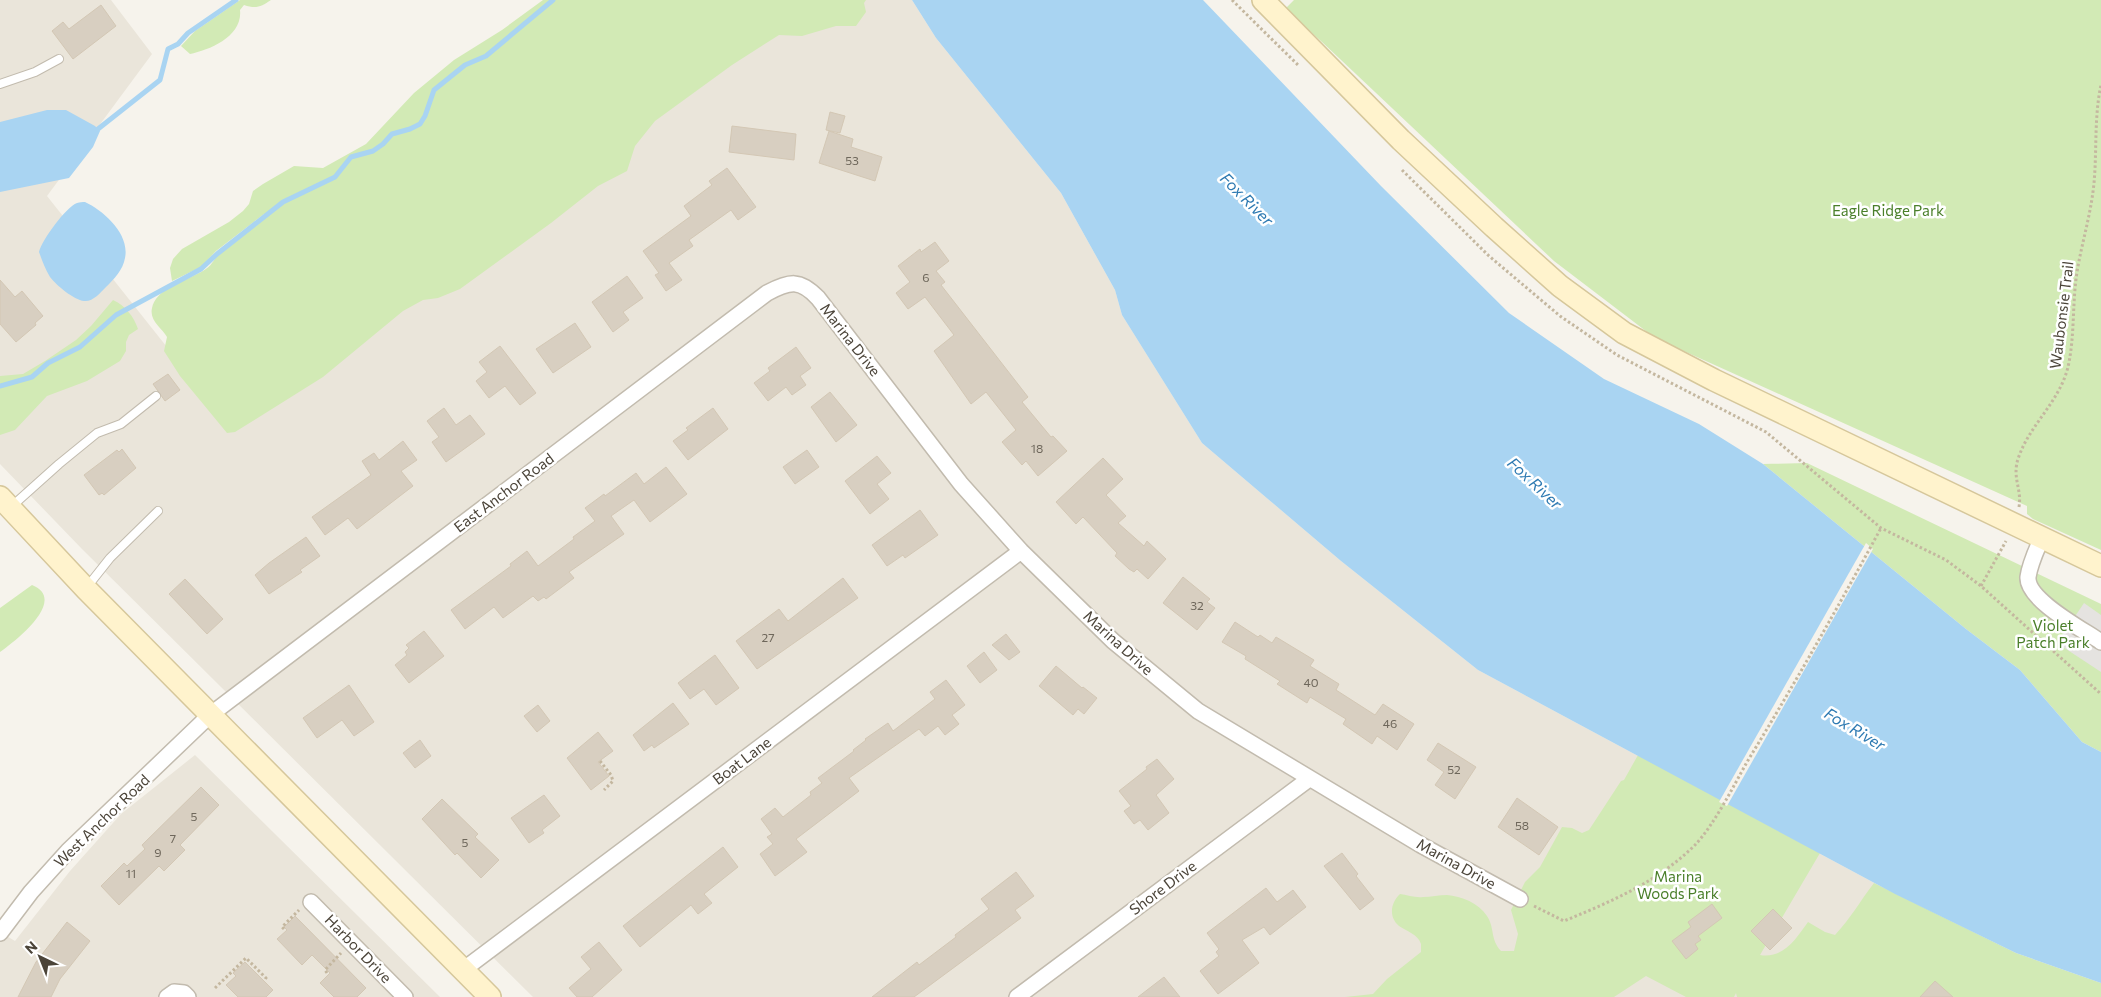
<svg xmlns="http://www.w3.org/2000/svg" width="2101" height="997" font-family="Commissioner,sans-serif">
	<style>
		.residential { fill: #eae5da }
		.green { fill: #d2eab5 }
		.parking { fill: #e5e3e0 }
		.water { fill: #a9d4f2 }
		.pier { fill: #f6f3ec }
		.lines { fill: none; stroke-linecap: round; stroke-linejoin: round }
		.stream { stroke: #a9d4f2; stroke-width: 5 }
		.building { fill: #d8cfc1; stroke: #d3c7b4 }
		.lane-casing { stroke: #c2bbae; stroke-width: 10 }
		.street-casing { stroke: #c2bbae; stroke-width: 18 }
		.secondary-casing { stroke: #d6c79b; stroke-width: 24 }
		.path { stroke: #c4b79f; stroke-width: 3; stroke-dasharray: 2.5 2.5; stroke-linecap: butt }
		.lane { stroke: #fff; stroke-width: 8 }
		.street { stroke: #fff; stroke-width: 15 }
		.secondary { stroke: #fff3cd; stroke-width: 21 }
		.labels { text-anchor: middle; stroke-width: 5; stroke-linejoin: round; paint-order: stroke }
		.number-label { font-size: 12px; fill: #6e675b }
		.park-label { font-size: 15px; fill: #4a7f2a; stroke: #fff }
		.street-label { font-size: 15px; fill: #4b4439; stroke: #fff }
		.water-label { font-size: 16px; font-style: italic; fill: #2e7ab2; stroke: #fff }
	</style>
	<rect width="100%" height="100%" fill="#f6f3ec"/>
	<path class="residential" d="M 0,0 L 111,0 L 152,54 L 47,196 L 232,429 L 771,0 L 912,0 L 936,38 L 1061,193 L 1115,290 L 1122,315 L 1202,443 L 1341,561 L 1478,670 L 1895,894 L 2101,997 L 533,997 L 82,549 L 0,464 Z
		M 195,755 L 440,997 L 0,997 L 0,932 L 15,941 L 70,871 L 121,814 Z"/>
	<path class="green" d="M 240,0 L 271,0 C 261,7 256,9 244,5 L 240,10 C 243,36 210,50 190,54 L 181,46 L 195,31 Z
		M 543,0 L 866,0 L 864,3 L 866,12 L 856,26 L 836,26 L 802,36 L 779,35 L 732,65 L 655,121 L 635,146 L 627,171 L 598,186 L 551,223 L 460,289 L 438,298 L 423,300 L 403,311 L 323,377 L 235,432 L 227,433 L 180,376 L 164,351 L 167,337 C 162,328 149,321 152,308 C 156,290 179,283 193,276 C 199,273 208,269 212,263 C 214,261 216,256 219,254 C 234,243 252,229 266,216 L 264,214 L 216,251 L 201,267 L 172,281 L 170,268 L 173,259 L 182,249 L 229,222 L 243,211 L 249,204 L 253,191 L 263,184 L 294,166 L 323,168 L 366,144 L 414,93 L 454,60 L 502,30 Z
		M 1294,0 L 2101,0 L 2101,550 L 2033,519 L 2027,514 L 2027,506 L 1655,338 L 1554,261 L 1322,42 L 1285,9 Z
		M 113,300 C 125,305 134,317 138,329 L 129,335 L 126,342 L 126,351 L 120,361 L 87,381 L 47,396 L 15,430 L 0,435 L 0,376 L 23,374 L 45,361 L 76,340 L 91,326 Z
		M 1807,463 L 2101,604 L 2101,752 L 2082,742 L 2020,670 L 1966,629 L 1763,464 Z
		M 32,585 C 69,600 14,642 0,652 L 0,608 Z
		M 1638,755 L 1820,853 L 1760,955 C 1783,959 1796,939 1808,922 L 1825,932 L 1835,935 C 1851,918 1860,901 1874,883 L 2016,953 L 2101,983 L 2101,997 L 1737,997 L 1736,993 L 1734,997 L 1686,997 L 1646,976 L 1614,997 L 1345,997 L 1373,994 L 1387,979 L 1421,952 C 1421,950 1421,947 1421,944 C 1418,934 1406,931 1399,926 C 1388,917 1391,902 1400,894 C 1407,895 1416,898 1423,897 C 1431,897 1439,895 1447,895 C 1461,896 1479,903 1487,916 C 1495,928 1490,939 1501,951 L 1514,951 L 1518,934 L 1511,910 L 1525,882 L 1540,867 L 1562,827 L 1572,828 L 1582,833 L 1589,830 L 1621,781 L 1624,780 Z"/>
	<path class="parking" d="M 2084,603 L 2101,615 L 2101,672 L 2057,643 Z"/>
	<path class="water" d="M 912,0 L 1203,0 L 1381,186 L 1509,313 L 1604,379 L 1699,424 L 1763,464 L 1966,629 L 2020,670 L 2082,742 L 2101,752 L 2101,983 L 2016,953 L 1895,894 L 1478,670 L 1341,561 L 1202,443 L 1122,315 L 1115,290 L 1061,193 L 936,38 Z
		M 47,110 L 66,110 L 95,126 L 100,131 L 93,147 L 69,178 L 0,192 L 0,122 Z
		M 85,202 C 104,211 130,234 125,258 C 123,270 114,279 106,287 C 100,293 93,302 84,301 C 74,300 56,285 50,277 C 45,269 42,260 39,252 C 42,240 66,207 77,203 C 80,202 82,202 85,202 Z"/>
	<path class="pier" d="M 1866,543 L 1873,549 L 1727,806 L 1719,802 Z"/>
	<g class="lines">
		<path class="stream" d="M 98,129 L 160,80 L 168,49 L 178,44 L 188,33 L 236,0
			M 0,386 L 32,377 L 48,363 L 80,347 L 116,315 L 201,269 L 217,254 L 283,202 L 335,177 L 351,157 L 373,151 L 383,144 L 392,134 L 410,129 L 420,124 L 425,116 L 434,90 L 465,65 L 486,56 L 553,0"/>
	</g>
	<path class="building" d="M 101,5 L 116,26 L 73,59 L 52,31 L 63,22 L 69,29 Z
		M 830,112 L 845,116 L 840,133 L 826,130 Z
		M 732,126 L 796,134 L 794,160 L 729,152 Z
		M 829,131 L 853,139 L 851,147 L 882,157 L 875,181 L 819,163 Z
		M 727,168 L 756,207 L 738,220 L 731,210 L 689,240 L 693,246 L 669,263 L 682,280 L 666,291 L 655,275 L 659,273 L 643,251 L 691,216 L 684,206 L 712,185 L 709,181 Z
		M 935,242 L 949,261 L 936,271 L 945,282 L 941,285 L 1028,397 L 1022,402 L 1051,437 L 1053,436 L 1067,451 L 1038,476 L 1026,461 L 1022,465 L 1002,442 L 1016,430 L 986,392 L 971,404 L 934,351 L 954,335 L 925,297 L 908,309 L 896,293 L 910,282 L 898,266 L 920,249 L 921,252 Z
		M 627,276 L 643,298 L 623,312 L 629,320 L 613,332 L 592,302 Z
		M 0,280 L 15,297 L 22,291 L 43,316 L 35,323 L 36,325 L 16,342 L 0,324 Z
		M 575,323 L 591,347 L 553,373 L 536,349 Z
		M 500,346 L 536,393 L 520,405 L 505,386 L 489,398 L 476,381 L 487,372 L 479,362 Z
		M 796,347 L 811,368 L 800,376 L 806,385 L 792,395 L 786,387 L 768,401 L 754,383 L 770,371 L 768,368 Z
		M 168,374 L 180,390 L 165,401 L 153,384 Z
		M 830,392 L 857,425 L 836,442 L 811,407 Z
		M 444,408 L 456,425 L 470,415 L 485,434 L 446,462 L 432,442 L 439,437 L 427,421 Z
		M 713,408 L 728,429 L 688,460 L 673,441 L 688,430 L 686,428 Z
		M 403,441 L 417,460 L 401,471 L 413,486 L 357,529 L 348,518 L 325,535 L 312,517 L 371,475 L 362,461 L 374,453 L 379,460 Z
		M 122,449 L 136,468 L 104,495 L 102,493 L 99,495 L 84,475 L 117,450 L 119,452 Z
		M 807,450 L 819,467 L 795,484 L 783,467 Z
		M 877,456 L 891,473 L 877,484 L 889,499 L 870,514 L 845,481 Z
		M 1103,458 L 1123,479 L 1106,495 L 1126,516 L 1118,523 L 1144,546 L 1147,541 L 1166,559 L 1148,579 L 1137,569 L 1134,572 L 1129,569 L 1115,556 L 1117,553 L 1083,517 L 1076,524 L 1056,502 Z
		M 666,467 L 687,494 L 650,522 L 634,500 L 611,516 L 624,534 L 569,572 L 574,578 L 546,599 L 544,597 L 538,601 L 533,596 L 503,618 L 494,607 L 465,629 L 451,610 L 511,566 L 510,564 L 527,551 L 538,566 L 574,539 L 573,537 L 595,521 L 585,508 L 604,494 L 605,496 L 636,473 L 644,484 Z
		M 920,510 L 938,535 L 905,558 L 903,555 L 887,566 L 872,545 Z
		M 306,537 L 320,556 L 300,570 L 302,572 L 269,594 L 255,575 L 269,563 Z
		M 1183,577 L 1210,599 L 1207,602 L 1215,608 L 1197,630 L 1163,603 Z
		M 843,578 L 858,598 L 757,669 L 736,641 L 779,609 L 788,621 Z
		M 185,579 L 223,619 L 207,634 L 169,594 Z
		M 1235,622 L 1258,637 L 1260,635 L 1272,643 L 1276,637 L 1314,660 L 1310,666 L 1339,684 L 1336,690 L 1375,715 L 1383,704 L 1414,724 L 1397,750 L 1377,736 L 1372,744 L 1343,724 L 1346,719 L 1310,697 L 1307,703 L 1277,684 L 1280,681 L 1245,659 L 1246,656 L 1222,642 Z
		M 424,631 L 444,656 L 409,683 L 395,665 L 407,655 L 405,652 L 409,648 L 406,645 Z
		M 1006,634 L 1020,652 L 1009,660 L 992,645 Z
		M 984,652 L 997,670 L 980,683 L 967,666 Z
		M 715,655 L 739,688 L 716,705 L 704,689 L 690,699 L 678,683 Z
		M 1056,666 L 1082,688 L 1083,687 L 1097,698 L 1084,714 L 1078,709 L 1073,715 L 1039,686 Z
		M 946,680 L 965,705 L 952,715 L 959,724 L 945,735 L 938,726 L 925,736 L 919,729 L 849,778 L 859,791 L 796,839 L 807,852 L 775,876 L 760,854 L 773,844 L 767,837 L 772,834 L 761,819 L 775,808 L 783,817 L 811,795 L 810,792 L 822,783 L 818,778 L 854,751 L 853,750 L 866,740 L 865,739 L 888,723 L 893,731 L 935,699 L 930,692 Z
		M 349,685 L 374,722 L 354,736 L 342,720 L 317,738 L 303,718 Z
		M 673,703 L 689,724 L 654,748 L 652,745 L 644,751 L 633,735 Z
		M 538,705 L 550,721 L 537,732 L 524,716 Z
		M 598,732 L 613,751 L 598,762 L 609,776 L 591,790 L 567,758 Z
		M 420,740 L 431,756 L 415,768 L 403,753 Z
		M 1438,743 L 1476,767 L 1455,799 L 1435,785 L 1444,772 L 1427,760 Z
		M 1157,759 L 1174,779 L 1156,795 L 1169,813 L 1148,830 L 1140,820 L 1134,824 L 1124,811 L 1131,806 L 1119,791 L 1147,769 L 1146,767 Z
		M 201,787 L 219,805 L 180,845 L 185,850 L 164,871 L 159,866 L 119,905 L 101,886 L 124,863 L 127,866 L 145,849 L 142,845 Z
		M 544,795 L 560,816 L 542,830 L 544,833 L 529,843 L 511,818 Z
		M 1517,798 L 1558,827 L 1539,855 L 1498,827 Z
		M 442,799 L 478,834 L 475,837 L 499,860 L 481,878 L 457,853 L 455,855 L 422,819 Z
		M 723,847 L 738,867 L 704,894 L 712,903 L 698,914 L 691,905 L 640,947 L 623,926 Z
		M 1342,853 L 1358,874 L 1356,876 L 1374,899 L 1360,910 L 1324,866 Z
		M 1016,872 L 1034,896 L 1015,910 L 1021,918 L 914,997 L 872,997 L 917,962 L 919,965 L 956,937 L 955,935 L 989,909 L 981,899 Z
		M 1266,888 L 1277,902 L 1293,890 L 1306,907 L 1270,935 L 1264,927 L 1242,940 L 1259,963 L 1218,994 L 1200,971 L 1219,956 L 1216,952 L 1219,949 L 1207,933 Z
		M 1712,904 L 1722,918 L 1698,936 L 1701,940 L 1695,944 L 1698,949 L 1686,959 L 1672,941 L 1691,927 L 1688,922 Z
		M 1773,909 L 1792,928 L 1770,950 L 1751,931 Z
		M 295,916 L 366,988 L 357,997 L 334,997 L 320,983 L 330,973 L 312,955 L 302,965 L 277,939 L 287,930 L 284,927 Z
		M 67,922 L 90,941 L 60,979 L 51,997 L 18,997 L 36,962 Z
		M 599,942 L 622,970 L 592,997 L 577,997 L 569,988 L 591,969 L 581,957 Z
		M 245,962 L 273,990 L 266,997 L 238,997 L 226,985 L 236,976 L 233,973 Z
		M 1164,977 L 1180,997 L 1138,997 Z
		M 1935,981 L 1953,997 L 1920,997 Z"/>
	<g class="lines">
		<g class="lane-casing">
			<path id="lane" d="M 0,84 L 35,72 L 59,59
				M 11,507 L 59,464 L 97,433 L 121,424 L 156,396
				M 87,587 L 110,558 L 158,511"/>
		</g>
		<g class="street-casing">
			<path id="street" d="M 2042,537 C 2037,549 2030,563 2028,577 C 2026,600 2084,630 2101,642
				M 311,902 L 405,997
				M 0,933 L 31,892 L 68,851 L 210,715 L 767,293 C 790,281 800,279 818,298 L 961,484 L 1021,551 L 1113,641 L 1198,711 L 1421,845 L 1520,899
				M 463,970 L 1021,551
				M 167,997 L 174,992 L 184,993 L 188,997
				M 1017,997 L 1309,779"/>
		</g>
		<g class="secondary-casing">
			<path id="secondary" d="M 1263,0 L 1401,140 L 1494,227 L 1560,286 L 1624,333 L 1714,380 L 2101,566
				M 0,497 L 86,589 L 490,997"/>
		</g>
		<path class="path" d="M 1232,0 L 1299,66
			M 1402,170 L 1489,256 L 1560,316 L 1617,355 L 1766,432 L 1881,528 L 1946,560 L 1981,586 L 2101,694
			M 2019,507 C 2022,489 2012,478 2018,459 C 2029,425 2059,403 2068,367 C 2075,336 2072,304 2077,272 C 2082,242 2091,214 2094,183 C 2097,151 2094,117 2101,85
			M 1981,586 L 2006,541
			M 600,761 L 611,775 L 613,781 L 604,790
			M 1534,906 L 1564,921 C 1610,902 1658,882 1695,845 C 1714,825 1733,787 1747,762 C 1794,685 1838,607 1881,528
			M 284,929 L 282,927 L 299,910
			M 327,973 L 325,970 L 341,953
			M 215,988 L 246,958 L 266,978 L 264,980"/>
		<use href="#lane" class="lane"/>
		<use href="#street" class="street"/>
		<use href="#secondary" class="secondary"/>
	</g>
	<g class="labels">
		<g class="number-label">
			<text x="852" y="165">53</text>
			<text x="926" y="282">6</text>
			<text x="1037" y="453">18</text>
			<text x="1197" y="610">32</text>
			<text x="768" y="642">27</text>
			<text x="1311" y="687">40</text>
			<text x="1390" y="728">46</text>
			<text x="1454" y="774">52</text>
			<text x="194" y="821">5</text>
			<text x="1522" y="830">58</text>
			<text x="173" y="843">7</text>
			<text x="465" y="847">5</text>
			<text x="158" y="857">9</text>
			<text x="131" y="878">11</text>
		</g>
		<g class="park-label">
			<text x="1888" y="216">Eagle Ridge Park</text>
			<text x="2053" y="631">Violet<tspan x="2053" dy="17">Patch Park</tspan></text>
			<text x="1678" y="882">Marina<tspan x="1678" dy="17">Woods Park</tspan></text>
		</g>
		<g class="street-label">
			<text transform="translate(2062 315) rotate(-83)" y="5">Waubonsie Trail</text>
			<text transform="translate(850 340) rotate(52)" y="5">Marina Drive</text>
			<text transform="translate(504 493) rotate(-37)" y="5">East Anchor Road</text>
			<text transform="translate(1118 643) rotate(42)" y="5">Marina Drive</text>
			<text transform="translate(742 761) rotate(-37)" y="5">Boat Lane</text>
			<text transform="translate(102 821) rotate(-44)" y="5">West Anchor Road</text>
			<text transform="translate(1456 864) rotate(29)" y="5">Marina Drive</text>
			<text transform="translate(1163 888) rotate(-37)" y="5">Shore Drive</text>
			<text transform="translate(358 949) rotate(46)" y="5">Harbor Drive</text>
		</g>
		<g class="water-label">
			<text transform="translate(1247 199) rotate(45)" y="6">Fox River</text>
			<text transform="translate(1535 483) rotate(43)" y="6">Fox River</text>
			<text transform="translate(1855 729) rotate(31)" y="6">Fox River</text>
		</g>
	</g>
	<g transform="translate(40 957) rotate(317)" stroke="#ffffff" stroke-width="4" paint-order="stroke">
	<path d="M0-4L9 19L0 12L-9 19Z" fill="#4b4439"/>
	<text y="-8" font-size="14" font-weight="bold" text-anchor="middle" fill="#4b4439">N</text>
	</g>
</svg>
